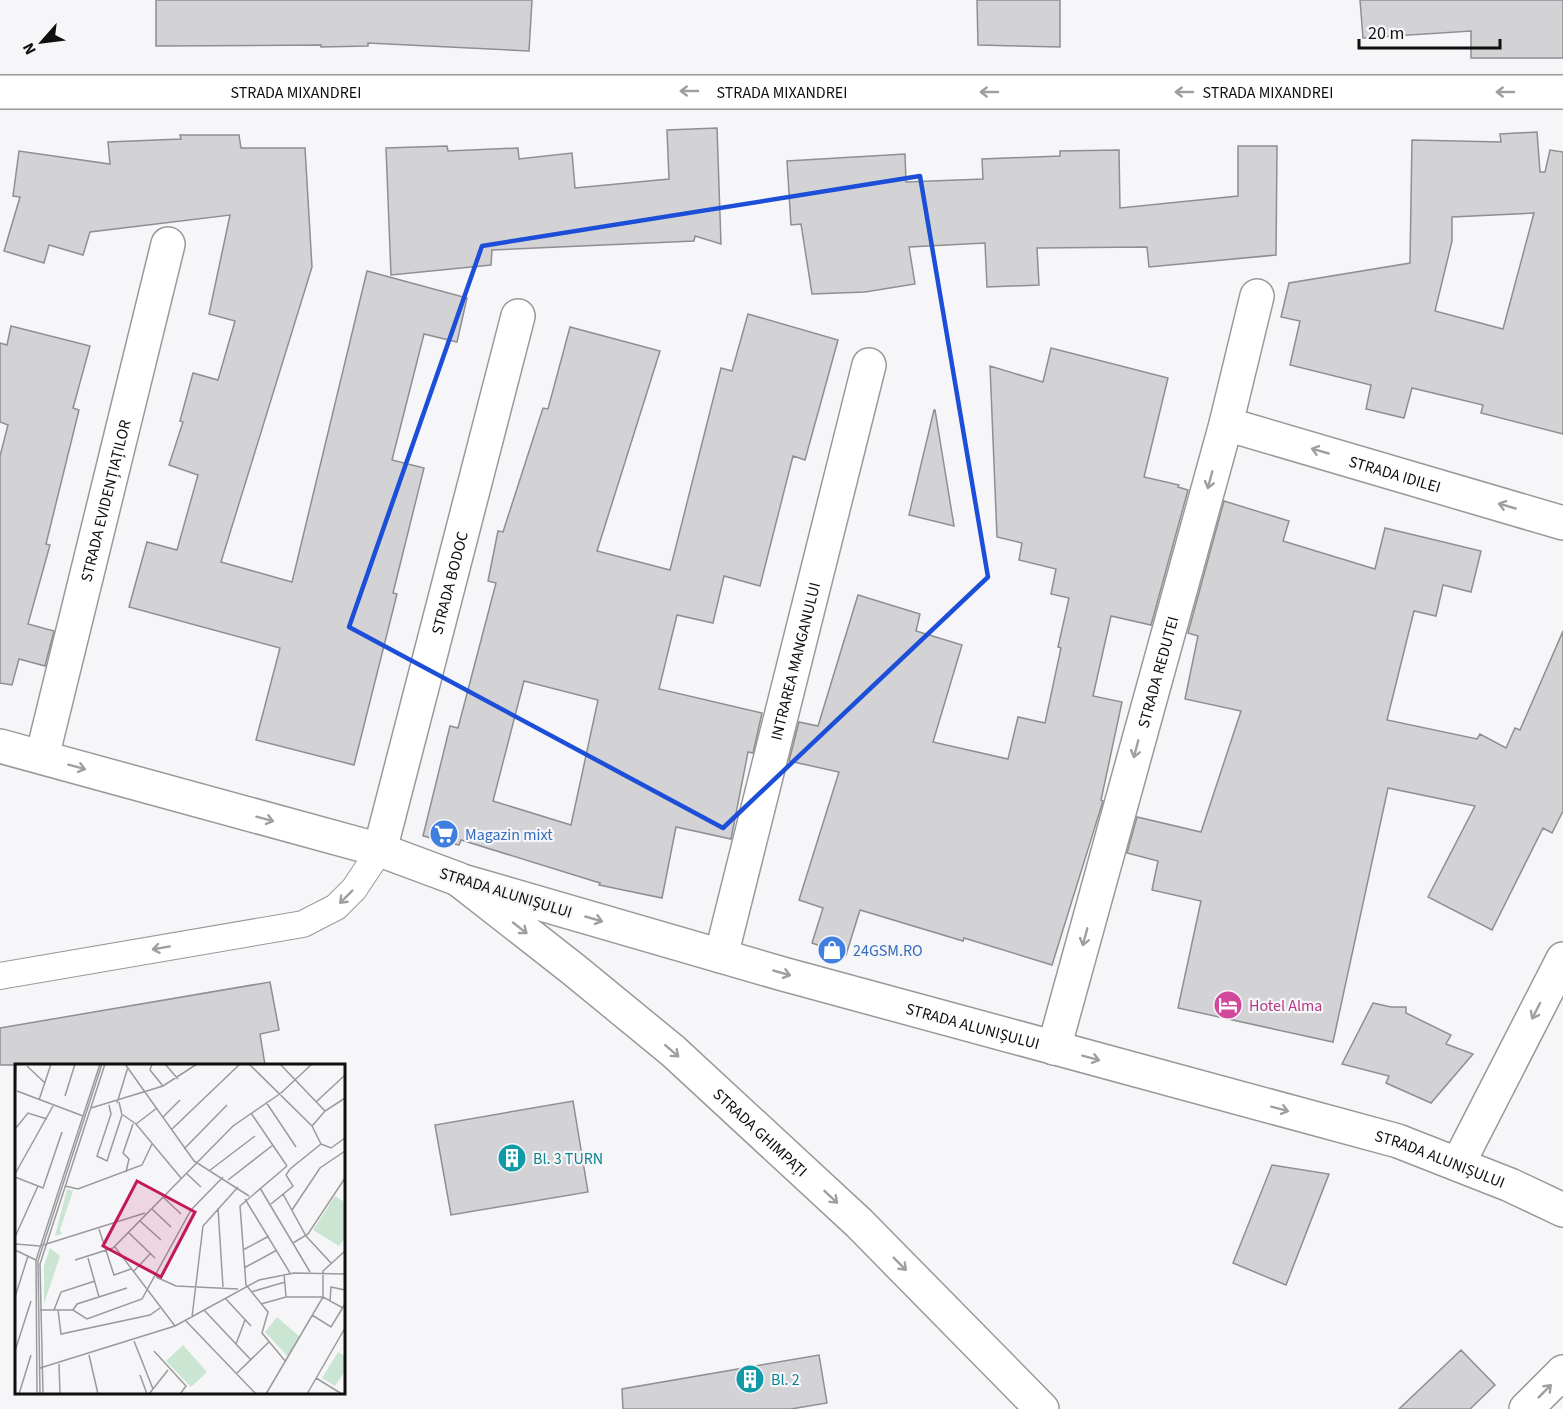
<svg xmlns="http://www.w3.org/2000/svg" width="1563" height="1409" font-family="'Source Sans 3',sans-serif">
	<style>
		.building { fill: #d3d3d6; stroke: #8f8f92; stroke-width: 1.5; fill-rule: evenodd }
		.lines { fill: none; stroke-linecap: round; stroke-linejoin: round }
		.lane-casing { stroke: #99999b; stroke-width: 28 }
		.street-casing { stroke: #99999b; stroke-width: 36 }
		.secondary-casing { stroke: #99999b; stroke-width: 36 }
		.lane { stroke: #fff; stroke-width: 26 }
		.street { stroke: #fff; stroke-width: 33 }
		.secondary { stroke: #fff; stroke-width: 33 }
		.oneway { stroke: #9f9f9f }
		.marked { fill: none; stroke: #1d4ed8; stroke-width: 4.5; stroke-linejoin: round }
		.labels { text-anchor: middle; stroke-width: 4.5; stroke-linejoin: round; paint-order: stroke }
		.street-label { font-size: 16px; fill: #0f0f10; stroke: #f6f6f9 }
		.shop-label { font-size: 16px; fill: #366cbe; stroke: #f6f6f9; text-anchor: start }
		.hotel-label { font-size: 16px; fill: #b23c85; stroke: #f6f6f9; text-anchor: start }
		.culture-label { font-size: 16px; fill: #0d838f; stroke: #f6f6f9; text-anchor: start }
		.inset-road { fill: none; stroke: #9a9a9c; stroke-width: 1.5 }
		.view { fill: #c2185b; fill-opacity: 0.15; stroke: #c2185b; stroke-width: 3 }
		.inset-edge { fill: none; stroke: #0f0f10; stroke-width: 3 }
	</style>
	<rect width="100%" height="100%" fill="#f6f6f9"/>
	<path class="building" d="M 156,0 L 532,0 L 529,51 L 368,43 L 368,46 L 321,47 L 321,45 L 156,46 Z
		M 977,0 L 1060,0 L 1060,47 L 978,45 Z
		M 1360,0 L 1563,0 L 1563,58 L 1471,58 L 1471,31 L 1363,38 Z
		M 717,128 L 721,244 L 695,236 L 694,241 L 492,250 L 491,265 L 391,275 L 386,148 L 447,146 L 448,151 L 518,148 L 519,159 L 572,153 L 575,188 L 669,179 L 667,130 Z
		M 1537,132 L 1540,172 L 1545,172 L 1550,150 L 1563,152 L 1563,434 L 1481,413 L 1483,405 L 1412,388 L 1404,418 L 1366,409 L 1371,385 L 1290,365 L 1300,321 L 1281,317 L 1289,283 L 1410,263 L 1412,140 L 1501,142 L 1500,134 ZM 1534,213 L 1503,329 L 1435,311 L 1452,241 L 1452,217 Z
		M 180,135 L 239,135 L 241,148 L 305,148 L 312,267 L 221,562 L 292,582 L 367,271 L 467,298 L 457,342 L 424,334 L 392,460 L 424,468 L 393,593 L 397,594 L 354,765 L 256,740 L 280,648 L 129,607 L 147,542 L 177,550 L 198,475 L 169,465 L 183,422 L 180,421 L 193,373 L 218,380 L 235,321 L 209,314 L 230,215 L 90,232 L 83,255 L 49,245 L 44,263 L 4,251 L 20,197 L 13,196 L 19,151 L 110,164 L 108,142 L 181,139 Z
		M 1238,146 L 1277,146 L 1276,255 L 1149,267 L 1147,247 L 1037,248 L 1039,285 L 987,287 L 985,243 L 909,247 L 915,284 L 865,292 L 812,294 L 801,224 L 791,225 L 787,161 L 905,154 L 906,182 L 983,179 L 982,159 L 1060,156 L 1060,151 L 1119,150 L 1120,208 L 1238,196 Z
		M 748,314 L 838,340 L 805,460 L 793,456 L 760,586 L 724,576 L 713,623 L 677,615 L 659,689 L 762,713 L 753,753 L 748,752 L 731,839 L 676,827 L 662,898 L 599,885 L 600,883 L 461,840 L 459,845 L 423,836 L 450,726 L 458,728 L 496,583 L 488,581 L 498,531 L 503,532 L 543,408 L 548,409 L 570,327 L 660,351 L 597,551 L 670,570 L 721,368 L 732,371 ZM 524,681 L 598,700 L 571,825 L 493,801 Z
		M 11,326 L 90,346 L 73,408 L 79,410 L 46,544 L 50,545 L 28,624 L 54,631 L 45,666 L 19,659 L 12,685 L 0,683 L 0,456 L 8,425 L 0,422 L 0,343 L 7,345 Z
		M 1051,348 L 1168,378 L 1144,477 L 1179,485 L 1178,487 L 1188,490 L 1151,625 L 1111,616 L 1093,696 L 1122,702 L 1101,800 L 1103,801 L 1052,965 L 964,938 L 963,941 L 860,910 L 846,955 L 812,943 L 823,908 L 799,900 L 839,772 L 789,761 L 799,722 L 818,726 L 858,595 L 920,614 L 916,631 L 962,645 L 933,742 L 1008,759 L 1018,717 L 1045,723 L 1061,648 L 1058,647 L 1069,598 L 1051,594 L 1056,569 L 1019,560 L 1022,543 L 997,537 L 990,366 L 1043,382 Z
		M 934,410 L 935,410 L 954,526 L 909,515 Z
		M 1224,501 L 1289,521 L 1283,541 L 1375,569 L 1385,528 L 1481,551 L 1471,592 L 1443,585 L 1436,616 L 1414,611 L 1387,720 L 1477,739 L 1480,734 L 1506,748 L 1515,728 L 1520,730 L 1563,631 L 1563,811 L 1552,833 L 1543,828 L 1492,930 L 1428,897 L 1475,806 L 1388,788 L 1333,1042 L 1178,1008 L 1201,901 L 1152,890 L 1158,861 L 1127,853 L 1137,817 L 1201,832 L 1241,711 L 1185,699 L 1198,636 L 1188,633 Z
		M 270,982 L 279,1030 L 260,1034 L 265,1065 L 0,1065 L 0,1028 Z
		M 1373,1003 L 1391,1007 L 1406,1007 L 1406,1013 L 1451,1035 L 1446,1044 L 1473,1054 L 1431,1103 L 1386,1083 L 1389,1076 L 1342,1064 Z
		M 573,1101 L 588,1192 L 451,1215 L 435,1125 Z
		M 1272,1165 L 1329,1174 L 1286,1285 L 1233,1263 Z
		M 1461,1350 L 1495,1385 L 1470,1409 L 1399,1409 Z
		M 819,1355 L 827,1403 L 791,1409 L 623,1409 L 622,1389 Z"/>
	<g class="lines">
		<g class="lane-casing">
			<path id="lane" d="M 0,976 L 303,924 L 336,907 L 354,889 L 380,850"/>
		</g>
		<g class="street-casing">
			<g id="street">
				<path id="s1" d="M 0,92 L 1563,92"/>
				<path id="s2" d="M 1226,424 L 1563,523"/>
				<path id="s3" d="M 42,757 L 168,244"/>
				<path id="s4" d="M 380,850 L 518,316"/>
				<path id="s5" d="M 459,880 L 783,974 L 1398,1141 L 1510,1185 L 1563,1210"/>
				<path id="s6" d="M 721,956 L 869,365"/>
				<path id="s7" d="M 1054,1048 L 1226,424 L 1257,296"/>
				<path d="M 1458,1164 L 1563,959"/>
				<path d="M 1526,1409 L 1563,1372"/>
			</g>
		</g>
		<g class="secondary-casing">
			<g id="secondary">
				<path id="s8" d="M 0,746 L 380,850 L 458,879 L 573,969 L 673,1051 L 859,1223 L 1042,1409"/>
			</g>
		</g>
		<use href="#lane" class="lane"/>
		<use href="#street" class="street"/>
		<use href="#secondary" class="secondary"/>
	</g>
	<defs><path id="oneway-shaft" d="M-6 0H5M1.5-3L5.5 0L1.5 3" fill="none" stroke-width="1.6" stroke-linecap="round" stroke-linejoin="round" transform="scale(1.5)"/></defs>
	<g class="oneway">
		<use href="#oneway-shaft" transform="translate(689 91) rotate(-180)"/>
		<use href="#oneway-shaft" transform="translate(989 92) rotate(-180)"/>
		<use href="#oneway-shaft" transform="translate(1184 92) rotate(-180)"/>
		<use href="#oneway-shaft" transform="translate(1505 92) rotate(-180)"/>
		<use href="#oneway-shaft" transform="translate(1320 451) rotate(-164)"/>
		<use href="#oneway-shaft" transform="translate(1210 480) rotate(105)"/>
		<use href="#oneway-shaft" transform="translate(1507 506) rotate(-164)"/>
		<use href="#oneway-shaft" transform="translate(1136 749) rotate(105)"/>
		<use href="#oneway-shaft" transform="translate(77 767) rotate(15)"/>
		<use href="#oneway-shaft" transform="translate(265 819) rotate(15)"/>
		<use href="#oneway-shaft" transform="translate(346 897) rotate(135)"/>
		<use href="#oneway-shaft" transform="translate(594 919) rotate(16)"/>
		<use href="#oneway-shaft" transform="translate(520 928) rotate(38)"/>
		<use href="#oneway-shaft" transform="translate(1085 937) rotate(105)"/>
		<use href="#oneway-shaft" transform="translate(161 948) rotate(170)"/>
		<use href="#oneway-shaft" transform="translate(782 973) rotate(16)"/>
		<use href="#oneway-shaft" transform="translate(1536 1011) rotate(117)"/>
		<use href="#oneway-shaft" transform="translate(672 1051) rotate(41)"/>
		<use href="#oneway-shaft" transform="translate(1091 1058) rotate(15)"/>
		<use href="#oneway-shaft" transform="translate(1280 1109) rotate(15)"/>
		<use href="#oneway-shaft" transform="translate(831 1197) rotate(43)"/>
		<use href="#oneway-shaft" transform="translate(900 1264) rotate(45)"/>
		<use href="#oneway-shaft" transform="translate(1545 1391) rotate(-45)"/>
	</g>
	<path class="marked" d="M 920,176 L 988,577 L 723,828 L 349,627 L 482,246 Z"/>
	<defs>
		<g id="supermarket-disc" transform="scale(1.5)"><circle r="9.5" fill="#3f7fe0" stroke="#f6f6f9"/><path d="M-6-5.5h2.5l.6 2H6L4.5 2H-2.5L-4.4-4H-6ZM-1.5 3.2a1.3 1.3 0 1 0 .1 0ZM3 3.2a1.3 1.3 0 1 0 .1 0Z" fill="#fff"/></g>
		<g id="shop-disc" transform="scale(1.5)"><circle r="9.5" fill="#3f7fe0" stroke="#f6f6f9"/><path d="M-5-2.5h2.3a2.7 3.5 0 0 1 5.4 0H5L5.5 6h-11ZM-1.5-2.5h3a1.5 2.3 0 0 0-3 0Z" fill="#fff"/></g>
		<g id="hotel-disc" transform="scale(1.5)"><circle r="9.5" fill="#d1479c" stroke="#f6f6f9"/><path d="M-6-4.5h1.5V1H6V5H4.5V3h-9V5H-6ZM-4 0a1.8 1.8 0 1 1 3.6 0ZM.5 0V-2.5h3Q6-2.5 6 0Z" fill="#fff"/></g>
		<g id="building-disc" transform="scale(1.5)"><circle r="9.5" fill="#0f9aa8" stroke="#f6f6f9"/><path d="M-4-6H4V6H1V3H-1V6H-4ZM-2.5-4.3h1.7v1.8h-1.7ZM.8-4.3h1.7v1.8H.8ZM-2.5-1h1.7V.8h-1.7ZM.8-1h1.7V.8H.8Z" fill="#fff"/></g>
	</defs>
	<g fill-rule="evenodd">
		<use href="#supermarket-disc" x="444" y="834"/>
		<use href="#shop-disc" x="832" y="950"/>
		<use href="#hotel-disc" x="1228" y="1005"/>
		<use href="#building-disc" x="512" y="1158"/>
		<use href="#building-disc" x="750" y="1379"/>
	</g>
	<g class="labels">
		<g class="street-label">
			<text dy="6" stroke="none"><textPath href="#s1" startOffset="296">STRADA MIXANDREI</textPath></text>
			<text dy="6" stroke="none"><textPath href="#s1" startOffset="782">STRADA MIXANDREI</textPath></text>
			<text dy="6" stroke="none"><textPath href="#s1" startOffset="1268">STRADA MIXANDREI</textPath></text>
			<text dy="6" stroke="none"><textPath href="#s2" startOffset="176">STRADA IDILEI</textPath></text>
			<text dy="6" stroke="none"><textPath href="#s3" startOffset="264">STRADA EVIDENȚIAȚILOR</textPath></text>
			<text dy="6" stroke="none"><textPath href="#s4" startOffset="276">STRADA BODOC</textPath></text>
			<text dy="6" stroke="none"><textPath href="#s6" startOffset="304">INTRAREA MANGANULUI</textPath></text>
			<text dy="6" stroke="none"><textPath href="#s7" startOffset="390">STRADA REDUTEI</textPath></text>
			<text transform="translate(506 892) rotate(17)" y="6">STRADA ALUNIȘULUI</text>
			<text dy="6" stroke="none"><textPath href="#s5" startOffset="534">STRADA ALUNIȘULUI</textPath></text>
			<text dy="6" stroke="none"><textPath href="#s8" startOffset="872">STRADA GHIMPAȚI</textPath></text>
			<text dy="6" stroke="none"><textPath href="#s5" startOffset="1020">STRADA ALUNIȘULUI</textPath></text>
		</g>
		<g class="shop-label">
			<text x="465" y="840">Magazin mixt</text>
			<text x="853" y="956">24GSM.RO</text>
		</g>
		<g class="hotel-label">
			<text x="1249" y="1011">Hotel Alma</text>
		</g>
		<g class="culture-label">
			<text x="533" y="1164">Bl. 3 TURN</text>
			<text x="771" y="1385">Bl. 2</text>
		</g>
	</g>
	<g transform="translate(15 1064)">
		<rect width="330" height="330" fill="#f6f6f9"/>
		<path d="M 52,125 L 58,127 L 45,166 L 47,170 L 40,172 ZM 35,184 L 45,192 L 29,240 L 29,201 ZM 262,253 L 285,273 L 273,293 L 250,268 Z" fill="#cae6d2"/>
		<path d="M 323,288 L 330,292 L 330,307 L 320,322 L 307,314 Z" fill="#cae6d2"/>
		<path d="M 320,132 L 330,138 L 330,174 L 324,182 L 298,166 ZM 168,281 L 192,308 L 176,323 L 151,297 Z" fill="#cae6d2"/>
		<path class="inset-road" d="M 110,0 L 179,97 L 234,132M 137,0 L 135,6 L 148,22M 150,0 L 163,15M 234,0 L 297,62 L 306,80M 265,0 L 310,47M 12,2 L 30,19M 2,27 L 68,52M 0,32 L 1,0M 50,32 L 60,0M 24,36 L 36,0M 251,38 L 281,83M 301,38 L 329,12M 102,39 L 113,3M 94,41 L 96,50 L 82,92 L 92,97 L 107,51 L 104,38M 76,44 L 148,22 L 182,0M 236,49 L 272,102M 108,51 L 121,60 L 166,114M 148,53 L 165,36M 121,60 L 142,44M 297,62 L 310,47 L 330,34M 0,65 L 13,49 L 32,55M 157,65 L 225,0M 306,80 L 316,84 L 330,74M 169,85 L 212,41M 194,107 L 240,72M 111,108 L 114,95 L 108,89 L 118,60M 171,109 L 186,123M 0,110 L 38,42M 0,113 L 28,124 L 47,68M 213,116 L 258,81M 50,122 L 63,125 L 127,101 L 137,80M 245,124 L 295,208M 268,130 L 291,172 L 316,199M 148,133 L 166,150M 230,135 L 275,209M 256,140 L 278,122 L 271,111 L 275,105 L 306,80M 203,144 L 208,223M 137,145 L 156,163M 277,146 L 305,104 L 330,87M 125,157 L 146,176M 84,165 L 99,211 L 116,205M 114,169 L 140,194M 0,173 L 23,122M 278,179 L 293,170 L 330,114M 0,180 L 25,182 L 130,149M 100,183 L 160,262M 0,186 L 21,196M 228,186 L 254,172M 73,194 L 84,233M 60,196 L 98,184 L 218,62 L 266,29 L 297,0M 229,204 L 262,186M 118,208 L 136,189M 269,210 L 271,233M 141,213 L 161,222 L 223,225M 236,228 L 270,218M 0,233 L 13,192M 210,234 L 236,262M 315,237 L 316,223 L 330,226M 246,240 L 271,233 L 308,233 L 328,244M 25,246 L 58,246 L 72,255 L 127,235 L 176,146 L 208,113M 39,246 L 46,228 L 80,217M 43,246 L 46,270 L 135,251 L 145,244M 58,246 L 62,240 L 112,224M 189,246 L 236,296M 297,251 L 316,263 L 330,240M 177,253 L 188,162 L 223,123M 171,257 L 241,330M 119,277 L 138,325M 221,280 L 230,256M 0,287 L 16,237M 139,287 L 171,322 L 165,330M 74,291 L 83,330M 271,298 L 247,269 L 253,248 L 231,221 L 225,142 L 272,102M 44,300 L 45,330M 25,304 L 160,262 L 244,216 L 279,209 L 330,210M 222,309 L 254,278M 125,311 L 132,330M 301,314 L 327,330M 4,330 L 16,291M 22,330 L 21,196 L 85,0M 25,330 L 23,197 L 87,0M 28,330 L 25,200 L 90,0M 134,330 L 153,306M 251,330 L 308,233 L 308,207 L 330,187M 292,330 L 330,264"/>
		<path class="view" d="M 122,117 L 180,148 L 146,213 L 88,182 Z"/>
		<rect width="330" height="330" class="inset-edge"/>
	</g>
	<g transform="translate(42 42) rotate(242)" stroke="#f6f6f9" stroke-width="4.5" paint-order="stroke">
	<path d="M0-4.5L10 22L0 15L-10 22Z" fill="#0f0f10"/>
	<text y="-9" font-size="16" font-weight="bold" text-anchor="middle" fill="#0f0f10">N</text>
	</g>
	<path d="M1359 39v9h141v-9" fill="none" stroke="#0f0f10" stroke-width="3"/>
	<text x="1368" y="39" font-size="18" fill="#0f0f10" stroke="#f6f6f9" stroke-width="4.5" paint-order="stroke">20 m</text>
</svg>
